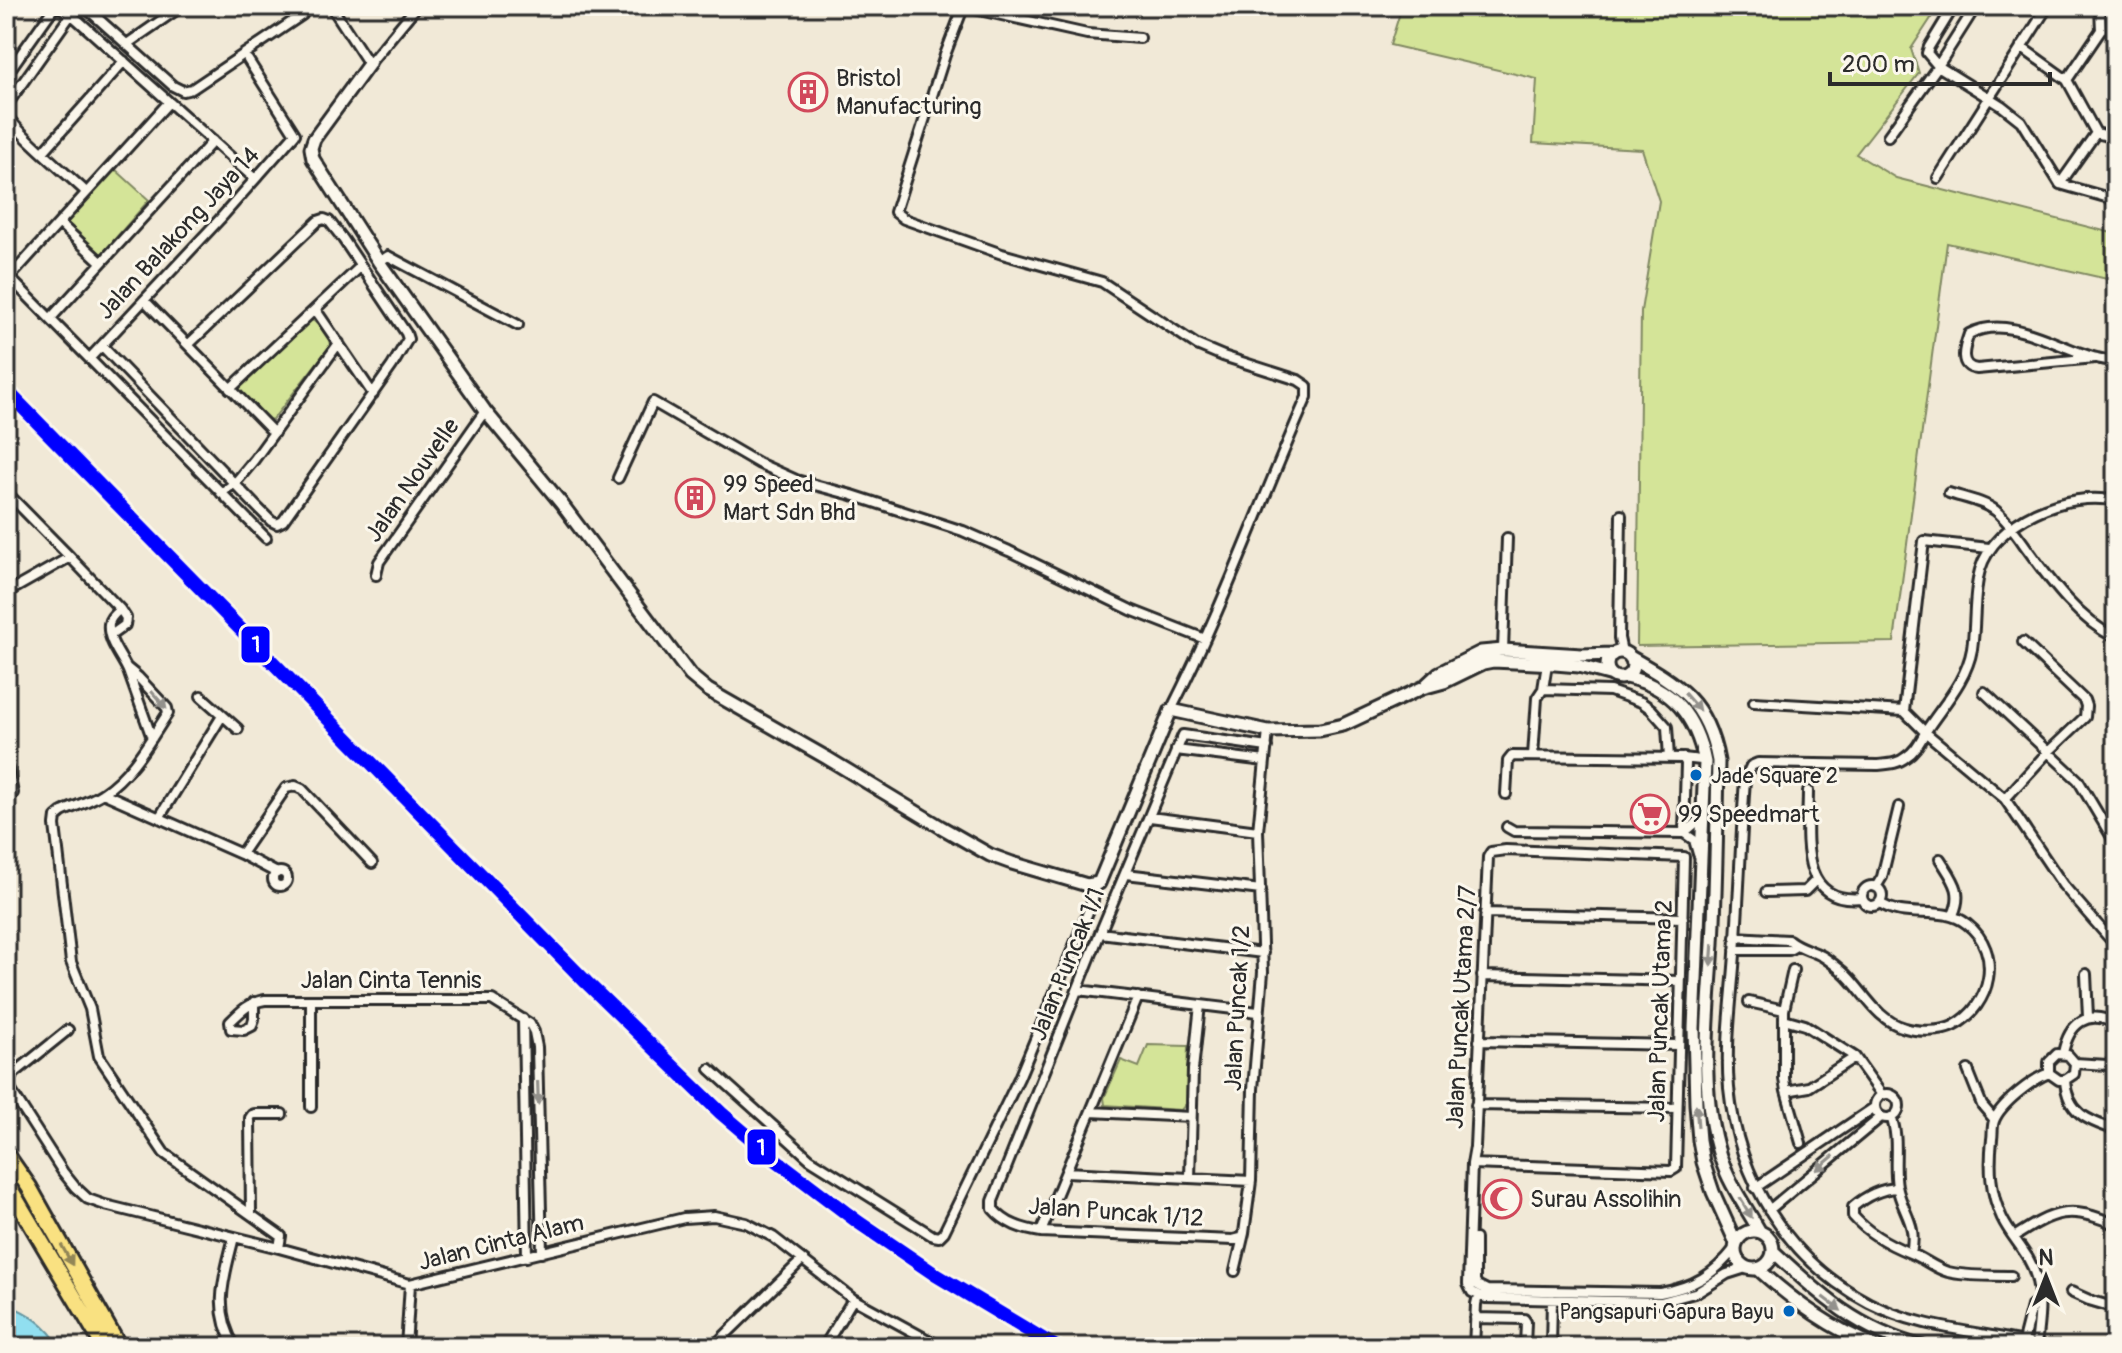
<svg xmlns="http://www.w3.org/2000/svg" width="2122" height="1353" font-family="Pangolin,sans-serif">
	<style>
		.green { fill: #d4e498; stroke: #808862; stroke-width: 2 }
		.water { fill: #91dff0; stroke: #6897a1; stroke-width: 2 }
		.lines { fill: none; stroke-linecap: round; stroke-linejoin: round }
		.street-casing { stroke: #2b2b2b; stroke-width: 14 }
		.secondary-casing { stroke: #2b2b2b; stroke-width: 17 }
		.highway-casing { stroke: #2b2b2b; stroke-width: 20 }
		.street { stroke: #fbf7ec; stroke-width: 8 }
		.secondary { stroke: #fbf7ec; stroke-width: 11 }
		.highway { stroke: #f9e181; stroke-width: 14 }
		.rail-1-casing { stroke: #fbf7ec; stroke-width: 20 }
		.rail-1 { stroke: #00f; stroke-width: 14 }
		.oneway { fill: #93918c }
		.oneway2 { fill: #928656 }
		.bus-dot { fill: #0065bd; stroke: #fbf7ec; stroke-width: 3 }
		.labels { text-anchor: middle; stroke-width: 6; stroke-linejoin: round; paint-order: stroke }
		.bus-label { font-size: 22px; fill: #2b2b2b; stroke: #fbf7ec; text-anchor: start }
		.poi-label { font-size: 24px; fill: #2b2b2b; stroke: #fbf7ec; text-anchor: start }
		.street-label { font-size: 24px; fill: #2b2b2b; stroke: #fbf7ec }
		.line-badge { stroke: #fbf7ec; stroke-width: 3 }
		.badge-label { font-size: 22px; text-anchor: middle; font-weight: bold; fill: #fff }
	</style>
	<rect width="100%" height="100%" fill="#f1e9d7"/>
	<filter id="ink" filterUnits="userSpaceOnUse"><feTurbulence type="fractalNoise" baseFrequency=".0125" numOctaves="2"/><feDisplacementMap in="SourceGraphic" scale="16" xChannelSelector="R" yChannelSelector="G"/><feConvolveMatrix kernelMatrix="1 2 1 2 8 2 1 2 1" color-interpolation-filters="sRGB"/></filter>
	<g filter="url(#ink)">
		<path class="green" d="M 1402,6 L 1939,6 L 1911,49 L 1919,73 L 1856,154 L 1896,178 L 2116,234 L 2116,281 L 1947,243 L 1894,642 L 1637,646 L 1641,311 L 1659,201 L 1642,149 L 1533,143 L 1537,79 L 1390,45 Z
			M 115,169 L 149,200 L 100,256 L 65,224 Z
			M 311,320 C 324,324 329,333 330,346 L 273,419 L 268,420 L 237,391 Z
			M 1148,1045 L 1188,1046 L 1186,1104 L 1181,1110 L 1105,1105 L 1104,1098 L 1121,1060 L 1139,1067 Z"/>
		<path class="water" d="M 6,1304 C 29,1313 47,1325 60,1347 L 6,1347 Z"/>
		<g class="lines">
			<g class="street-casing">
				<path id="street" d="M 58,6 L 71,14 L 255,179
					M 77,6 L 9,102 C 8,107 6,110 8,115 C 11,128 73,179 86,192
					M 84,6 L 173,86 L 183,91 L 192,89 L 302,15 L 305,9 L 303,6
					M 331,6 L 369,64 L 417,6
					M 961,6 L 1087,34 L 1140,38
					M 1954,6 L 1929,47 L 1927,53 L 1938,66 L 2002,106 L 2021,121 L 2060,184 L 2116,200
					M 963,8 L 945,55 L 895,212 L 904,219 L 1002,254 L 1102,282 L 1197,345 L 1223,356 L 1298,380 L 1307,386 L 1307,397 C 1261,501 1223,608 1171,710
					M 127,44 L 182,6
					M 2021,47 L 2067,80 L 2096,133 L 2116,138
					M 6,75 L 55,6
					M 2067,80 L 2101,30 L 2100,9 L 2098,6
					M 1888,136 L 1938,66 L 1976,6
					M 43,152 L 124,61
					M 1938,178 L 2048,6
					M 2060,184 L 2096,133
					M 59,223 L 101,262
					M 379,262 L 388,256 L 518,325
					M 6,274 L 266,538
					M 10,277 L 169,102
					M 144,300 L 274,433
					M 315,309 L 373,394
					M 51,318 L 213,141
					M 102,346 L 257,507 L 271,521 L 277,524 L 283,521 L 392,366 L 408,339 L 406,333 L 343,239 L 329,221 L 324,219 L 318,221 L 188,345
					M 90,358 L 220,219 L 295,134 L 248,60
					M 2095,358 L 1977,369 C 1958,367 1964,348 1969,334 C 2009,313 2059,349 2097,358 C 2103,360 2110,360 2116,361
					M 230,389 L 361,266
					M 618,478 L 653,402 L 758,463 L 796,480 L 852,495 L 963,531 L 1009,551 L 1131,610 L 1205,639
					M 6,492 L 70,557
					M 221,493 L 235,483 L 254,460 L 339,343
					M 1949,493 C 1964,498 1983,501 1996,511 C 2009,522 2018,536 2028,550 C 2052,583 2079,620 2116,638
					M 1621,515 L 1619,638 L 1622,652
					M 376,575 L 379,562 L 485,411
					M 6,591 L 17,587 L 70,557 L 120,609 C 115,614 110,617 109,624 C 107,641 122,657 128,671 C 136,693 144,716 152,738
					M 111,635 L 125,625 L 126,618 L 120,609
					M 1503,650 L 1507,538
					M 127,668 L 138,677 L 167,708 L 168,713 C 150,740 132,774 103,793 C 91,801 75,806 62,812 L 56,817 L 55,825 L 71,962 L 90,1009 L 99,1056 L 164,1153 L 281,1236 L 279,1248
					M 1543,689 L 1547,664
					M 1984,692 L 2078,780 L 2116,844
					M 201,696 L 238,729
					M 1754,702 L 1904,711 L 1925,732 L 2005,799 L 2063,885 L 2111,940 L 2116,941
					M 1904,711 L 1924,541 L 1989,548
					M 1176,750 L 1265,761
					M 1533,756 L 1537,698 L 1543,689 L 1610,691 L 1641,702 L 1651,709 L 1667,727 L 1669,758
					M 1683,758 L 1686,763 L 1684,833
					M 6,760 L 13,793
					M 1808,791 C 1808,833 1796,905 1862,898
					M 103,793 L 241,854 L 277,873
					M 1506,794 L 1508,761 L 1512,756 L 1683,758 L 1701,760 L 1705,762
					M 2005,799 L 2047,753 L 2085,717 L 2086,706 L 2084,700 L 2023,642
					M 1150,817 L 1258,831
					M 159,818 L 222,716
					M 1507,827 L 1514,831 L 1684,833
					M 1684,833 L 1694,840 L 1698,854
					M 1684,833 L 1698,821 L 1700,813
					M 241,854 L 286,788 L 295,786 L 302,789 L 372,863
					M 1940,859 C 1953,880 1964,891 1953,915
					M273 879a7 7 0 1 1 14 0a7 7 0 1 1-14 0Z
					M 1126,874 L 1261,890
					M1862 896a10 10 0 1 1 20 0a10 10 0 1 1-20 0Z
					M 1876,887 L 1882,877 L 1899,807
					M 1766,892 L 1805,891 L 1816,880
					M 1485,913 L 1683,918
					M 1100,933 L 1263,953
					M 1735,937 L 1789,940 C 1799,948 1811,950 1822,956 C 1829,960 1836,966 1842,971 C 1863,989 1875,1020 1905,1028 C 1918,1032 1941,1032 1953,1026 C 1992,1006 2003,952 1967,924 C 1941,904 1906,921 1880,903
					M 1735,950 L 1789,950 L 1796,946
					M 1793,970 L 1784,1010 L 1784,1079 L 1786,1091 L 1801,1143
					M 2086,974 L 2088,1017
					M 1482,976 L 1680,981
					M 1078,990 L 1258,1012
					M 311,1000 L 311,1107
					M 254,1002 L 254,1019 L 252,1026 L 244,1030 L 231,1029 L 230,1022 C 241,1011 250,1002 265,1000 L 492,1000 L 530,1024 L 534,1032 L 537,1047 L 542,1253
					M 1749,1002 L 1784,1010
					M 523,1019 L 527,1257
					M 1784,1019 L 1805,1025 L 1855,1057 L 1882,1095
					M 1479,1041 L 1678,1045
					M 2063,1053 C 2069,1024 2087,1008 2116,1024
					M 2075,1063 L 2074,1074 L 2065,1080 L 2059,1080 L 2049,1073 L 2049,1062 L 2057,1054 L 2068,1055 L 2075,1063 L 2107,1065 L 2116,1062
					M 710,1069 L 810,1159 L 933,1236 L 939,1237 L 944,1232 L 1019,1078 L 1093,900 L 1095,885
					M 1968,1070 L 1982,1105 L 1994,1119
					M 6,1080 L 68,1030
					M 2065,1080 C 2067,1113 2088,1121 2116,1130
					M 6,1083 L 63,1172 L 75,1187 L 88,1199 L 105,1205 L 279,1248 L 410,1284 L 684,1218 L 714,1216 L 746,1223 L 773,1237 L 853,1299 L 941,1347
					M 1786,1091 L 1809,1087 L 1855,1057
					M1875 1106a12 12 0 1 1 24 0a12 12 0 1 1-24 0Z
					M 1476,1105 L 1677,1108
					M 1091,1112 L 1191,1117
					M 1891,1117 C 1900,1139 1893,1164 1897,1186 C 1902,1213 1918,1223 1911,1253
					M 1472,1164 L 1671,1171 L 1676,1168 L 1684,857 L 1506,850 L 1491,852 L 1488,857 L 1475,1147 L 1472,1164 L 1468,1284 L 1472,1292 L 1486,1298 L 1661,1302 L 1698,1292 L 1727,1274 L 1746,1268
					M 1066,1172 L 1251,1181
					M 1190,1178 L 1193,1070 L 1200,1005
					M 1755,1188 L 1875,1107
					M 1897,1188 C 1880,1189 1867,1195 1853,1207 L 1853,1216 C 1867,1232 1890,1245 1910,1253 C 1923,1258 1934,1268 1948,1272 C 1968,1277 1990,1275 2011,1276
					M 1769,1210 L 1881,1117
					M 251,1213 L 250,1118 L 252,1115 L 255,1114 L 282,1114
					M 1041,1232 L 1138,997
					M 234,1237 C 224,1278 212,1309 235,1347
					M 2014,1237 C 2054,1211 2070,1204 2116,1225
					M 1241,1238 L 1233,1240 L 1041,1232 C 1022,1229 1006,1224 993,1209 L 993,1201 L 1100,933 L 1183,735 L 1267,747
					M 1475,1239 L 1475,1280 L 1477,1285 L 1487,1290 L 1660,1293 C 1694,1287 1714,1275 1735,1248
					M 1235,1271 L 1244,1233 L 1251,1181 L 1253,1089 L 1263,972 L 1258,831 L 1268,731
					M 2071,1292 L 2089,1300 L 2116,1308
					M 1550,1296 L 1552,1300 L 1551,1347
					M 1475,1318 L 1524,1319 L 1526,1322 L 1525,1347
					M 2023,1341 L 2032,1306 L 2038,1300
					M 2036,1345 C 2039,1322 2042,1299 2036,1277 C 2030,1254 2012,1239 2002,1218 C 1990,1193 1989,1167 1992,1139 C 1993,1134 1992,1126 1994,1121 C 2000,1104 2033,1079 2049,1073
					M 406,1347 L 410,1284
					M 713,1347 L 802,1260
					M 824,1347 L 853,1299
					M 1474,1347 L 1476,1304 L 1478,1296
					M 2045,1347 C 1986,1331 1924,1331 1869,1303 C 1787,1260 1738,1179 1729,1088 C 1725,1043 1732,999 1735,954 C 1739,896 1741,837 1745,779 L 1751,766 L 1758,763 L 1877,765 C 1888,764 1898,764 1906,757 C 1917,750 1921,739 1928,728 C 1944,704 1967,679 1972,649 C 1976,622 1973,596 1980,570 C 1995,520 2068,490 2116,501"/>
			</g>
			<g class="secondary-casing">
				<path id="secondary" d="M 369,64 L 314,139 L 311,148 L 313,159 L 379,262 L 485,411 L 561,503 L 690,675 L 708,690 L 827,758 L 941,827 L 990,855 L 1012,863 L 1087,885 L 1099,883 L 1171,710 L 1268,731 L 1320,730 L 1343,725 L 1422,688 L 1444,682 L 1483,663 L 1493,661 L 1555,664 L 1579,666 L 1609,674
					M1607 665a13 13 0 1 1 26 0a13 13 0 1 1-26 0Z
					M 1630,657 C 1679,685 1707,701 1718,761 C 1717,822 1716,883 1713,944 C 1709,1013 1698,1089 1720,1156 C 1729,1184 1746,1207 1760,1232
					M 1626,677 C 1673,687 1696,717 1705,762 L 1694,1028 L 1696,1104 L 1699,1140 L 1703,1162 L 1713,1192 L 1736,1243
					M 1426,685 L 1439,673 L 1481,652 L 1503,650 L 1582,655 L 1613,654
					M1735 1250a19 19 0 1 1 38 0a19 19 0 1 1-38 0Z
					M 1774,1252 C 1822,1297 1858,1330 1923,1347
					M 1758,1269 C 1796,1303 1830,1328 1877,1347"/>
			</g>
			<g class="highway-casing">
				<path id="highway" d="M 6,1154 L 29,1187 L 119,1347
					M 6,1182 L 104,1347"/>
			</g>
			<use href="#street" class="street"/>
			<use href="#secondary" class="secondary"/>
			<use href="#highway" class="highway"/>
			<g class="rail-1-casing">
				<path id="rail-1" d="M 6,390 L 586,982 L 721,1113 L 775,1159 L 858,1222 L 936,1275 L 1056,1347"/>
			</g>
			<use href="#rail-1" class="rail-1"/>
		</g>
		<defs><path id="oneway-solid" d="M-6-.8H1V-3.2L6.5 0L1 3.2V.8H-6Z" transform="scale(2)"/></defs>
		<g class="oneway">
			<use href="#oneway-solid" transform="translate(159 700) rotate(49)"/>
			<use href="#oneway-solid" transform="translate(1692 702) rotate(49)"/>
			<use href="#oneway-solid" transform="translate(1712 955) rotate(94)"/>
			<use href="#oneway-solid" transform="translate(538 1093) rotate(88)"/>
			<use href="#oneway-solid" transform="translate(1697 1116) rotate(-95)"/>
			<use href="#oneway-solid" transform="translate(1825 1163) rotate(140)"/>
			<use href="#oneway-solid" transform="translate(1746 1208) rotate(59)"/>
			<use href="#oneway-solid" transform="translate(1832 1304) rotate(37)"/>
		</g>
		<use class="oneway2" href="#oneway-solid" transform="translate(67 1255) rotate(61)"/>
	</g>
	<defs>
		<g id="building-ring" transform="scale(2)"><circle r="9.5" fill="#fbf7ec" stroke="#d1495b" stroke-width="1.5"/><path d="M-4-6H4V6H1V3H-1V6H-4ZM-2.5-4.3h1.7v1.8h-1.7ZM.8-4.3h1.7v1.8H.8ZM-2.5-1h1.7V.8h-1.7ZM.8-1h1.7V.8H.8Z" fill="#d1495b"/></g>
		<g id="supermarket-ring" transform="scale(2)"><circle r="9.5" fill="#fbf7ec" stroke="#d1495b" stroke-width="1.5"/><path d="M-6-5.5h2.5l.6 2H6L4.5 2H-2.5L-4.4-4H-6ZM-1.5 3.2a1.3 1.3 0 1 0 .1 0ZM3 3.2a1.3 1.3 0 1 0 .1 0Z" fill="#d1495b"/></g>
		<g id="mosque-ring" transform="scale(2)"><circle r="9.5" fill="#fbf7ec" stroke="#d1495b" stroke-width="1.5"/><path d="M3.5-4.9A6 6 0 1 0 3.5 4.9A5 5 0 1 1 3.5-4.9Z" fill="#d1495b"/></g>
	</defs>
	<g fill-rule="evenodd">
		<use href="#building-ring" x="808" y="92"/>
		<use href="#building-ring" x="695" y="498"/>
		<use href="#supermarket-ring" x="1650" y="814"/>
		<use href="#mosque-ring" x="1502" y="1199"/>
	</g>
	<g class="bus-dot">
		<circle cx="1696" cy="775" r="7"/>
		<circle cx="1789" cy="1311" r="7"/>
	</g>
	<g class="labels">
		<g class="bus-label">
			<text x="1711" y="783">Jade Square 2</text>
			<text x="1774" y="1319" text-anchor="end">Pangsapuri Gapura Bayu</text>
		</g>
		<g class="poi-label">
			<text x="836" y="86">Bristol<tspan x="836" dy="28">Manufacturing</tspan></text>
			<text x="723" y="492">99 Speed<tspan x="723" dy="28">Mart Sdn Bhd</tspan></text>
			<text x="1678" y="822">99 Speedmart</text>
			<text x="1530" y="1207">Surau Assolihin</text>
		</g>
		<g class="street-label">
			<text transform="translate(178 233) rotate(-47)" y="8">Jalan Balakong Jaya 14</text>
			<text transform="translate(412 480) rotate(-55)" y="8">Jalan Nouvelle</text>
			<text transform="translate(1067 964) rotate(-68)" y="8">Jalan Puncak 1/1</text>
			<text x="391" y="988">Jalan Cinta Tennis</text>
			<text transform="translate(1461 1007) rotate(-87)" y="8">Jalan Puncak Utama 2/7</text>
			<text transform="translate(1237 1008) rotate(-87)" y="8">Jalan Puncak 1/2</text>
			<text transform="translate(1660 1011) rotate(-88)" y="8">Jalan Puncak Utama 2</text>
			<text transform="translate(1116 1212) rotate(4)" y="8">Jalan Puncak 1/12</text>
			<text transform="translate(501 1242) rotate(-14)" y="8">Jalan Cinta Alam</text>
		</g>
	</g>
	<g class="line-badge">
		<rect x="240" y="625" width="31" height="39" rx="8" fill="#00f"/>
		<rect x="746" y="1128" width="31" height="38" rx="8" fill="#00f"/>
	</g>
	<g class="badge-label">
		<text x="256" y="652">1</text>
		<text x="761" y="1155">1</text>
	</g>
	<rect width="2122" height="1353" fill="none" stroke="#fbf7ec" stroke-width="32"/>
	<rect x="16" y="16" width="2090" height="1321" fill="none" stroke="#2b2b2b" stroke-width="3" filter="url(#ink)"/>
	<g transform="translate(2046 1277)" stroke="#fbf7ec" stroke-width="6" paint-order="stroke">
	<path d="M0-6L14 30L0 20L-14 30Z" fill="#2b2b2b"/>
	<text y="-12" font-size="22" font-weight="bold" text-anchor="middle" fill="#2b2b2b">N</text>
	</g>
	<path d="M1830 72v12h220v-12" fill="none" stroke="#2b2b2b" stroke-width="4"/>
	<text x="1842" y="72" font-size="24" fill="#2b2b2b" stroke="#fbf7ec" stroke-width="6" paint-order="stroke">200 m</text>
</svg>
